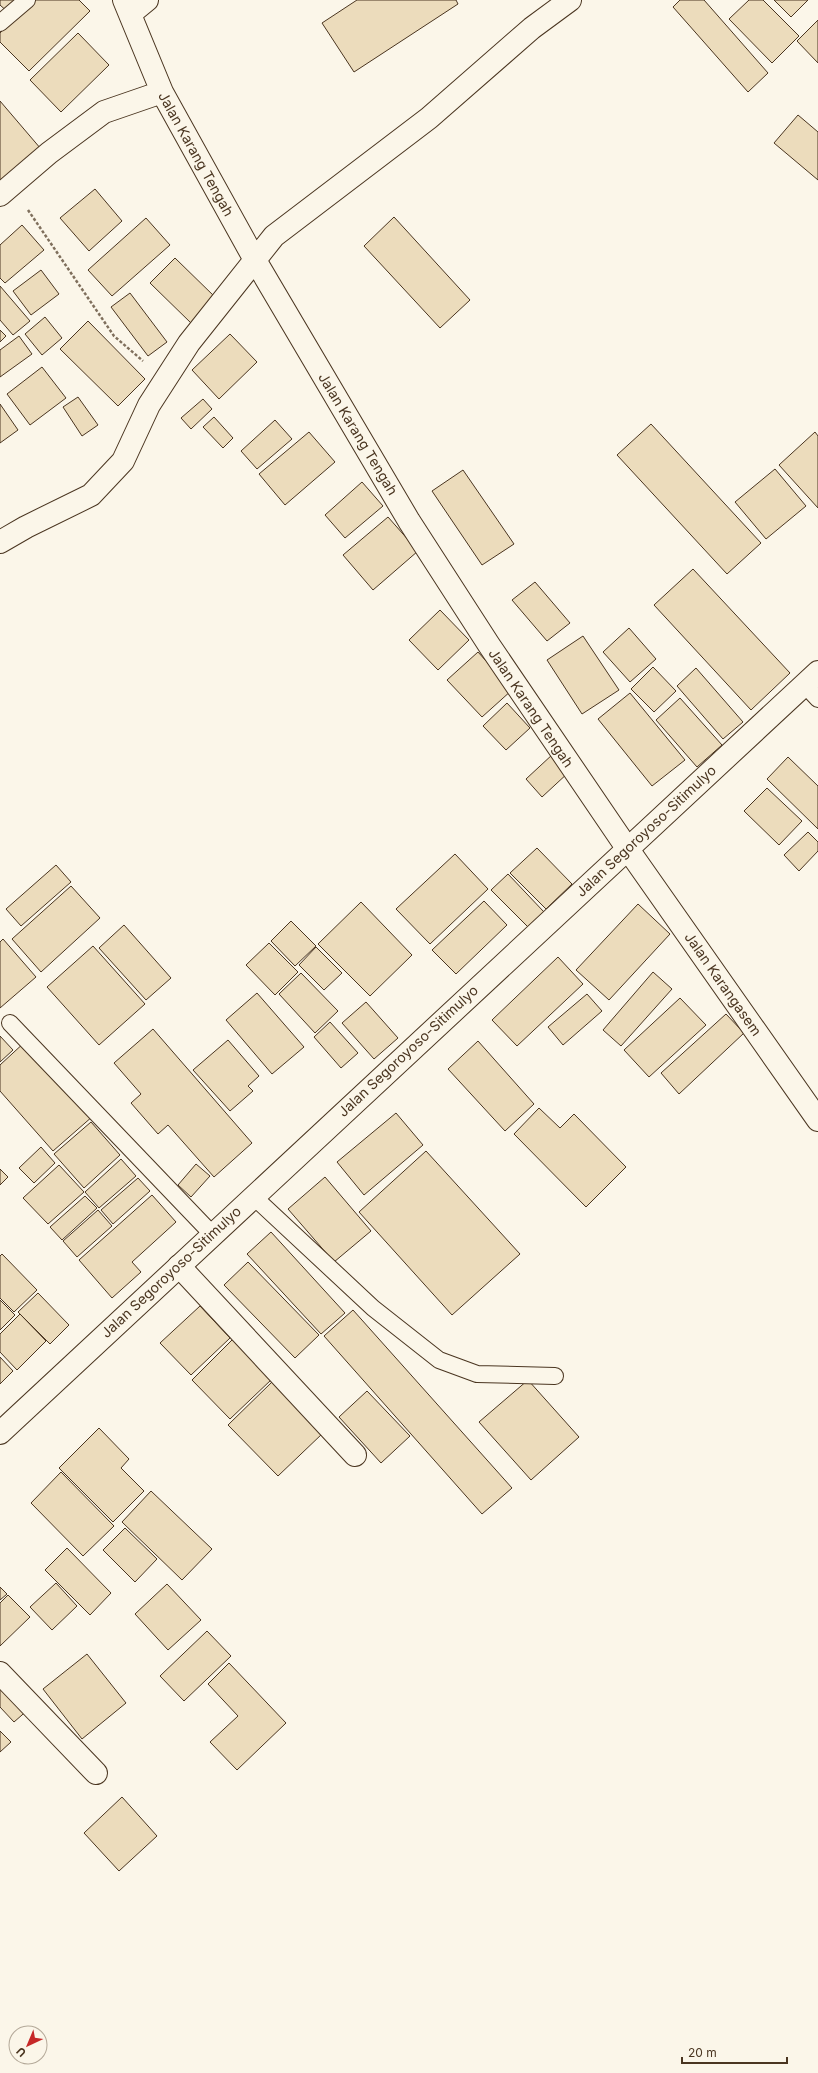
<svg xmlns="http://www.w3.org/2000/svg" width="818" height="2073" font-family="Inter,sans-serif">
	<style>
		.building { fill: #ecdcbc; stroke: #4a3520 }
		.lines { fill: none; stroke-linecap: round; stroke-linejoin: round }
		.lane-casing { stroke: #4a3520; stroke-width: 18 }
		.street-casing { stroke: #4a3520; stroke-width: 24 }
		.secondary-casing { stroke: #4a3520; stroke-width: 24 }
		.path { stroke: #7f6f5c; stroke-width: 2.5; stroke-dasharray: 3 2; stroke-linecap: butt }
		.lane { stroke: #fbf6e9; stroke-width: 16 }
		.street { stroke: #fbf6e9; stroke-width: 22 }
		.secondary { stroke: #fbf6e9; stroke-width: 22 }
		.labels { text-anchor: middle; stroke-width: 3; stroke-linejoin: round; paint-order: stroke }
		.street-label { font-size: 14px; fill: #4a3520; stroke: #fbf6e9 }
	</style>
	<rect width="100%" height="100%" fill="#fbf6e9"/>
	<path class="building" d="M 0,0 L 22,0 L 9,13 L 0,5 Z
		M 34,0 L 79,0 L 90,11 L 29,71 L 0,42 L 0,33 Z
		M 357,0 L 456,0 L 458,4 L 354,72 L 322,23 Z
		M 680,0 L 704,0 L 768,73 L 748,92 L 673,7 Z
		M 749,0 L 763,0 L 799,36 L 772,63 L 729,19 Z
		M 774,0 L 808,0 L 791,17 Z
		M 818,20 L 818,63 L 797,41 Z
		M 78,33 L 109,65 L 61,112 L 30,80 Z
		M 0,101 L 41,149 L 0,185 Z
		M 798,115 L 818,132 L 818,180 L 774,143 Z
		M 95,189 L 122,221 L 89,251 L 60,218 Z
		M 394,217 L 470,300 L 440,328 L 364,246 Z
		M 146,218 L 170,245 L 112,296 L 88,270 Z
		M 22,225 L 44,250 L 5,283 L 0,278 L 0,245 Z
		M 175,258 L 216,298 L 192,324 L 150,283 Z
		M 41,270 L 59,294 L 31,315 L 13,291 Z
		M 0,286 L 30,321 L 13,335 L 0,320 Z
		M 130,293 L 167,342 L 148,356 L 111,307 Z
		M 45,317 L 62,338 L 42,355 L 25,334 Z
		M 88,321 L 145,379 L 118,406 L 60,349 Z
		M 0,330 L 6,336 L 0,342 Z
		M 230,334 L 257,362 L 219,399 L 192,370 Z
		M 19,336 L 32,354 L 0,377 L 0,350 Z
		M 42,367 L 66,398 L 30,425 L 7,394 Z
		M 78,397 L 98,425 L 82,436 L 63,407 Z
		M 203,399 L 212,409 L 191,429 L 181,418 Z
		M 0,404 L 18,430 L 0,443 Z
		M 214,417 L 233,438 L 223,448 L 203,427 Z
		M 275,420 L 292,439 L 257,469 L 241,451 Z
		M 651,424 L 761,543 L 727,574 L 617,455 Z
		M 309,432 L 335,462 L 285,505 L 259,474 Z
		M 815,432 L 818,436 L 818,508 L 779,465 Z
		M 775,469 L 806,506 L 766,539 L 735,502 Z
		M 463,470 L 514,544 L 482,565 L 432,491 Z
		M 362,482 L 383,506 L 345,538 L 325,515 Z
		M 388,517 L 418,551 L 373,590 L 343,555 Z
		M 693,569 L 790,673 L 751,710 L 654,605 Z
		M 535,582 L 570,623 L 547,641 L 512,600 Z
		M 440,610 L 469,640 L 438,670 L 409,640 Z
		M 629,628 L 656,659 L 630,682 L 603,652 Z
		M 583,636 L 619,690 L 582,714 L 547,660 Z
		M 478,652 L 512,690 L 482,717 L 447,680 Z
		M 653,667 L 676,691 L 654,712 L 631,689 Z
		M 696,668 L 743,722 L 723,739 L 677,686 Z
		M 630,693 L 685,760 L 652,786 L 598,719 Z
		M 680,698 L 722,745 L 697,767 L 656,720 Z
		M 507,703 L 530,728 L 506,750 L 483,726 Z
		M 553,754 L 569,772 L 542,797 L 526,779 Z
		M 788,757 L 818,786 L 818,829 L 767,779 Z
		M 767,788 L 802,821 L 779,845 L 744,811 Z
		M 808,832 L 818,842 L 818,851 L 799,871 L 784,855 Z
		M 537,848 L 572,884 L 546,909 L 510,873 Z
		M 455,854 L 488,889 L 430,944 L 396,909 Z
		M 56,865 L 71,882 L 21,926 L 6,909 Z
		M 508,874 L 544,912 L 528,927 L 491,890 Z
		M 71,886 L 100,918 L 41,972 L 12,939 Z
		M 484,901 L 507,925 L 456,974 L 432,950 Z
		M 361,902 L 412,955 L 370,996 L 318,944 Z
		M 638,904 L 670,934 L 609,1000 L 576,970 Z
		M 291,921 L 316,946 L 295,966 L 271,941 Z
		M 124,925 L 171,978 L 146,1000 L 99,948 Z
		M 3,939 L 36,977 L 0,1008 L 0,942 Z
		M 269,943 L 298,972 L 275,995 L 246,965 Z
		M 93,946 L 145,1004 L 99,1045 L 47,987 Z
		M 316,947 L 342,973 L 324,990 L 299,965 Z
		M 558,957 L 583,984 L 517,1046 L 492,1020 Z
		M 653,972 L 672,989 L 621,1046 L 603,1030 Z
		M 301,973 L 338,1011 L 315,1033 L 279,994 Z
		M 257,993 L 304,1047 L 272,1074 L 226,1020 Z
		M 587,994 L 602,1011 L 563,1045 L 548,1027 Z
		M 680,998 L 706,1025 L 649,1077 L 624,1050 Z
		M 366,1002 L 398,1038 L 374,1059 L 342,1023 Z
		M 726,1014 L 744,1033 L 679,1094 L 661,1073 Z
		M 330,1022 L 358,1053 L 341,1068 L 314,1037 Z
		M 153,1029 L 252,1143 L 214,1177 L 168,1125 L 158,1134 L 131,1103 L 141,1094 L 114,1063 Z
		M 0,1036 L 13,1050 L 0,1062 Z
		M 228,1040 L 259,1076 L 248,1086 L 253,1091 L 230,1111 L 193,1070 Z
		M 26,1041 L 93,1116 L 53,1151 L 0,1091 L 0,1065 Z
		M 478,1041 L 534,1104 L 505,1131 L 448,1069 Z
		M 539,1108 L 560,1128 L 574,1114 L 626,1167 L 586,1207 L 514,1134 Z
		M 396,1113 L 423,1145 L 364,1195 L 337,1162 Z
		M 91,1122 L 120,1155 L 84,1188 L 54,1154 Z
		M 41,1147 L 55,1163 L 34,1183 L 19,1168 Z
		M 426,1151 L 520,1254 L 452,1315 L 359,1212 Z
		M 121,1159 L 136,1176 L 99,1208 L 85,1192 Z
		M 196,1164 L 210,1176 L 191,1197 L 178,1185 Z
		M 59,1165 L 84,1192 L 48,1224 L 23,1198 Z
		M 0,1169 L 8,1177 L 0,1185 Z
		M 325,1177 L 371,1231 L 334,1262 L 288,1209 Z
		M 138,1178 L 150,1191 L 113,1224 L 101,1210 Z
		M 152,1195 L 176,1222 L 132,1262 L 141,1272 L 112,1298 L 79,1260 Z
		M 85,1196 L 97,1208 L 62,1240 L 50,1227 Z
		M 98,1210 L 112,1226 L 77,1257 L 63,1241 Z
		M 271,1232 L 345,1313 L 321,1334 L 247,1254 Z
		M 2,1254 L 37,1290 L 14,1312 L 0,1298 L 0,1256 Z
		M 248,1262 L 319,1335 L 295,1358 L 224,1285 Z
		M 38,1293 L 69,1325 L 50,1344 L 18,1312 Z
		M 0,1300 L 15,1315 L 0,1330 Z
		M 200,1306 L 230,1338 L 191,1375 L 160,1343 Z
		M 353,1310 L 512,1488 L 482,1514 L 324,1336 Z
		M 20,1314 L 46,1341 L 17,1370 L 0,1352 L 0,1334 Z
		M 233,1339 L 272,1379 L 230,1419 L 192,1380 Z
		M 0,1357 L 13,1371 L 0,1384 Z
		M 528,1380 L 579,1437 L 531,1480 L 479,1422 Z
		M 273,1381 L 323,1433 L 278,1476 L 228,1425 Z
		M 367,1391 L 410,1436 L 381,1463 L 339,1417 Z
		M 99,1428 L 129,1459 L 121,1468 L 144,1491 L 113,1522 L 59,1468 Z
		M 61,1472 L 114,1526 L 83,1556 L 31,1503 Z
		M 151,1491 L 212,1549 L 182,1580 L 122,1522 Z
		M 125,1528 L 157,1559 L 135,1582 L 103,1550 Z
		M 67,1548 L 111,1593 L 90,1615 L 45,1570 Z
		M 56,1583 L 77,1606 L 52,1630 L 30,1607 Z
		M 167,1584 L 201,1620 L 168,1650 L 135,1614 Z
		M 0,1587 L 7,1594 L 0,1600 Z
		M 8,1595 L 30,1617 L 0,1646 L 0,1603 Z
		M 207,1631 L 231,1656 L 184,1701 L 160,1676 Z
		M 87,1654 L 126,1703 L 82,1739 L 43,1689 Z
		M 229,1663 L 286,1723 L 237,1770 L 210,1742 L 238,1716 L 208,1684 Z
		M 7,1683 L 30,1708 L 14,1722 L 0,1707 L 0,1689 Z
		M 0,1731 L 11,1742 L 0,1752 Z
		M 122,1797 L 157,1836 L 119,1871 L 84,1833 Z"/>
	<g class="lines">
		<g class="lane-casing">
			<path id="lane" d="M 0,23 L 27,0
				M 804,684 L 818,699
				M 10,1023 L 212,1234
				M 253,1196 L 373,1308 L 439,1360 L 477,1374 L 555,1376"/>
		</g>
		<g class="street-casing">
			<path id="street" d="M 124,0 L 162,92 L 255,260 L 409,521 L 489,645 L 627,848 L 818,1120
				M 130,14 L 147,0
				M 0,195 L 49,153 L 104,112 L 162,92
				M 0,542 L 26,527 L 91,495 L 123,461 L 149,405 L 189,343 L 274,236 L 429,118 L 532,28 L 570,0
				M 179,1266 L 355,1455
				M 0,1673 L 96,1773"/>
		</g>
		<g class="secondary-casing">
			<path id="secondary" d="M 0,1433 L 818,672"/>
		</g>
		<path class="path" d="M 28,210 L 114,336 L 143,361"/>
		<use href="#lane" class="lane"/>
		<use href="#street" class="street"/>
		<use href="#secondary" class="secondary"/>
	</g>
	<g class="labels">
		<g class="street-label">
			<text transform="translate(196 154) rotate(61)" y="5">Jalan Karang Tengah</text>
			<text transform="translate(358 434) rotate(59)" y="5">Jalan Karang Tengah</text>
			<text transform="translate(531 708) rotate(56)" y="5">Jalan Karang Tengah</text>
			<text transform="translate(646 831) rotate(-43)" y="5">Jalan Segoroyoso-Sitimulyo</text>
			<text transform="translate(723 984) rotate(55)" y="5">Jalan Karangasem</text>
			<text transform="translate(408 1051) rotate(-43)" y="5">Jalan Segoroyoso-Sitimulyo</text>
			<text transform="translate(171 1272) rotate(-43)" y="5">Jalan Segoroyoso-Sitimulyo</text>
		</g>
	</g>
	<g transform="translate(28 2045) rotate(224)"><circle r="19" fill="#fbf6e9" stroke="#b4a999"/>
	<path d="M0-3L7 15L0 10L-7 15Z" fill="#c62828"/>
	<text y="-6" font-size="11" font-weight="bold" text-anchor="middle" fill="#4a3520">U</text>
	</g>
	<path d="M682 2057v6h105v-6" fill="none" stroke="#4a3520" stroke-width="2"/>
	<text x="688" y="2057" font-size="12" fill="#4a3520" stroke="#fbf6e9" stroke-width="3" paint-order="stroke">20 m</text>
</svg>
